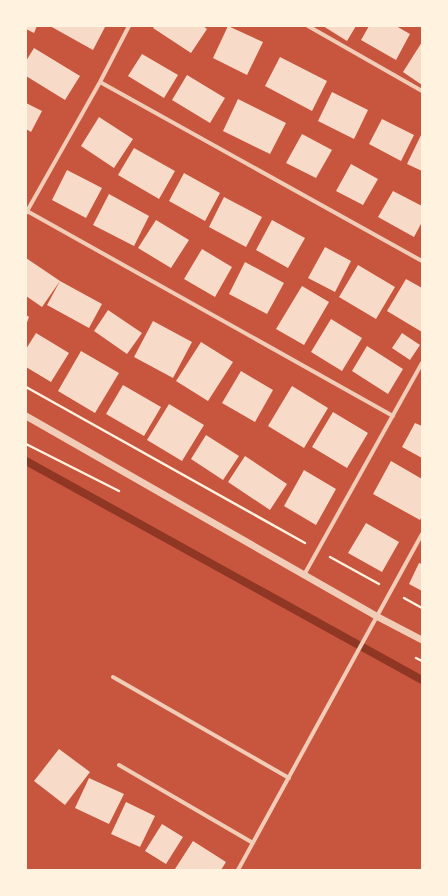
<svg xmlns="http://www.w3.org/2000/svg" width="448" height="896" viewBox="0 0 448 896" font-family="Poppins,sans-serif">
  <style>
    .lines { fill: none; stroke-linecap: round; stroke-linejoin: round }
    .stream { stroke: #8f3625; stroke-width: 8 }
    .building { fill: #f7dbc8 }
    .path { stroke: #fff3e0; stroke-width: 2.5 }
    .minor { stroke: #f1ccb7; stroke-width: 4 }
    .tertiary { stroke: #f1ccb7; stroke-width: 7 }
  </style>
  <rect width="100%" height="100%" fill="#c8553d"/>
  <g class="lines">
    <path class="stream" d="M 26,461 L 422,680"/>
  </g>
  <path class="building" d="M 26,26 L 37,26 L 34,33 L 26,29 Z
    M 50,26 L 103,26 L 105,27 L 93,50 Z
    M 155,26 L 203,26 L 207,29 L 191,53 L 153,28 Z
    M 228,26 L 263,42 L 247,75 L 213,58 Z
    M 323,26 L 356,26 L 347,41 Z
    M 369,26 L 396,26 L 410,34 L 396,60 L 361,40 Z
    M 422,42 L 422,85 L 403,72 Z
    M 34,48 L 80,76 L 65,100 L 26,76 L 26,61 Z
    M 142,54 L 178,75 L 164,98 L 128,76 Z
    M 280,57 L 327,81 L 312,111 L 265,86 Z
    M 187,75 L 225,98 L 210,123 L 172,100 Z
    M 332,92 L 368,110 L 354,139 L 318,121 Z
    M 238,99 L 286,123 L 270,154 L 223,131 Z
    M 26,103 L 42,111 L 31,132 L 26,129 Z
    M 99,117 L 133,139 L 114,168 L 81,146 Z
    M 382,119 L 414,135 L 401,161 L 369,144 Z
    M 422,133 L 422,171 L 407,164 Z
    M 302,134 L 332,150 L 316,178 L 286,163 Z
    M 134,148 L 175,171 L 159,199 L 118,175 Z
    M 351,164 L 378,179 L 363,205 L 336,191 Z
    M 67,170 L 102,188 L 86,218 L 52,200 Z
    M 184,173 L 220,193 L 205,221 L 169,201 Z
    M 393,191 L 422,206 L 422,222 L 414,237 L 378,217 Z
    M 109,194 L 149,216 L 134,246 L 93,225 Z
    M 224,197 L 262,217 L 246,247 L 209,227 Z
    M 156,220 L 189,240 L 171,268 L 138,248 Z
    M 272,220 L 305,238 L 288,268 L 256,250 Z
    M 325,247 L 351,261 L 335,292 L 308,278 Z
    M 202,249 L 232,267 L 215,297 L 184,279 Z
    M 26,258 L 60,281 L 102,304 L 89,328 L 47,305 L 60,281 L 42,307 L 26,296 Z
    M 245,262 L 284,283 L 267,314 L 229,294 Z
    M 358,265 L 395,287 L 376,319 L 339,297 Z
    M 406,279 L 422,288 L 422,332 L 387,311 Z
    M 302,286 L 329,302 L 304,345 L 276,329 Z
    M 108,310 L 142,333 L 127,354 L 94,331 Z
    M 26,315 L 29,317 L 26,325 Z
    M 331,319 L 362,338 L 342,371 L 311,352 Z
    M 153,321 L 192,342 L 173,378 L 134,357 Z
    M 36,333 L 69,353 L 51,382 L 26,367 L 26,349 Z
    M 402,333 L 420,345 L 410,360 L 392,348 Z
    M 201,342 L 233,362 L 208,401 L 176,381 Z
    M 367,346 L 403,369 L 388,394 L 352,371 Z
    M 81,351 L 119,373 L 95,413 L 58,391 Z
    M 241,371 L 273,390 L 255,422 L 222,403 Z
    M 123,385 L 161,407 L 144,436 L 106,414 Z
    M 292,386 L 328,408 L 304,448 L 268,426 Z
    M 169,404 L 204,425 L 182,461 L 147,440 Z
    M 333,412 L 368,433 L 347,468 L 312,447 Z
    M 415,423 L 422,426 L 422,458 L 402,447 Z
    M 206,435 L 239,456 L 223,480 L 191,459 Z
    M 245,456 L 287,484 L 270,510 L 228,482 Z
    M 391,461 L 422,479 L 422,516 L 420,520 L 373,494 Z
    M 304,470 L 336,489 L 316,525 L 284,506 Z
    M 366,523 L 399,542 L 382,572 L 348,553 Z
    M 419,563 L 422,564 L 422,591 L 409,584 Z
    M 59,749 L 90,772 L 65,805 L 34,781 Z
    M 89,778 L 124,794 L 109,824 L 75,808 Z
    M 126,802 L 155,816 L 140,847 L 111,834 Z
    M 162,824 L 183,837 L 166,864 L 145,851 Z
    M 193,841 L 226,862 L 221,870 L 175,869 Z"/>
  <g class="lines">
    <path class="path" d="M 26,387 L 305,543
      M 26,444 L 119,491
      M 330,557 L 379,584
      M 404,598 L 422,608
      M 416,658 L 422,661"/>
    <path class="minor" d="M 308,26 L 422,91
      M 100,82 L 422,261
      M 27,211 L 393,416
      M 26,213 L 100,82 L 129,26
      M 304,575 L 422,363
      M 113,677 L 289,778
      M 119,765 L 253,843
      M 238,870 L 422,534"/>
    <path class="tertiary" d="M 26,416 L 378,617 L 422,640"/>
  </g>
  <rect width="448" height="896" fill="none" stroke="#fff3e0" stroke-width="54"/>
</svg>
